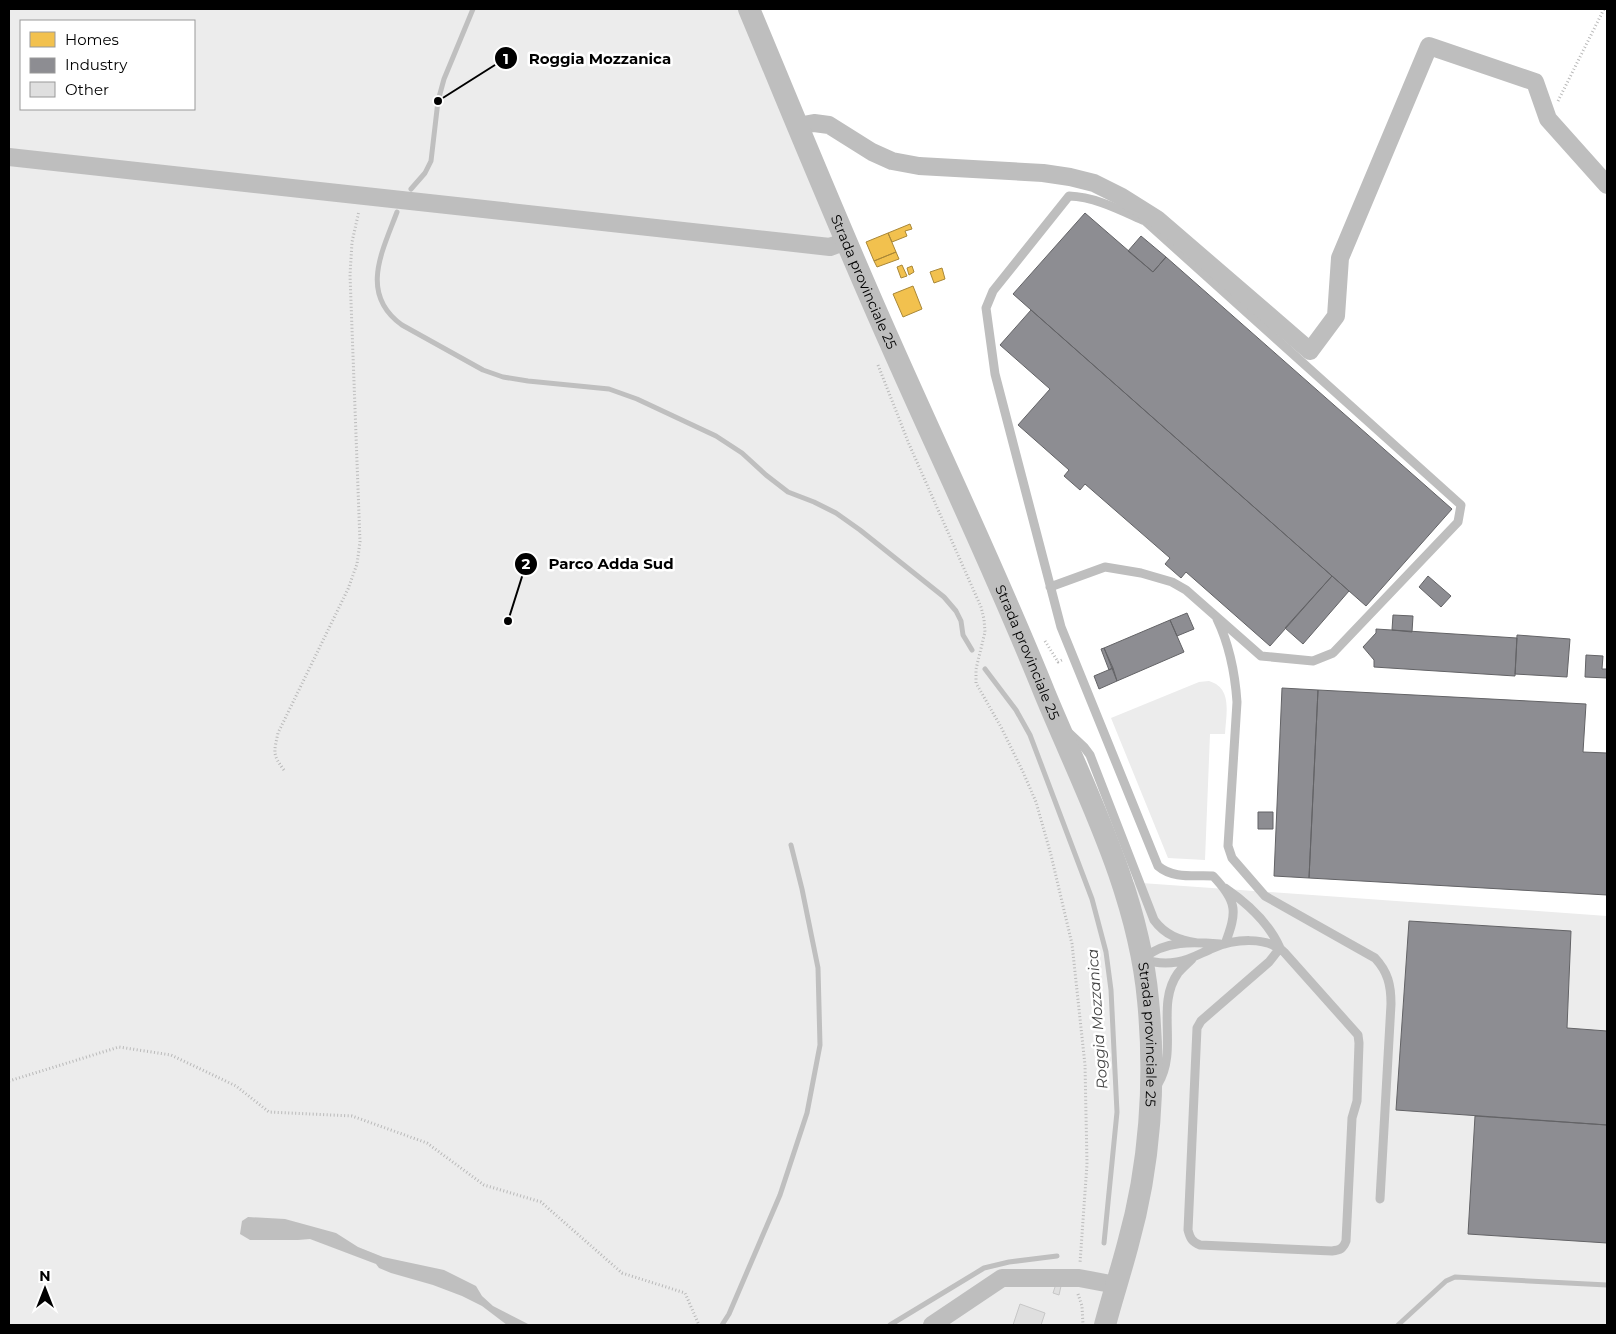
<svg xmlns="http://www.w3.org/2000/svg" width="1616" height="1334" viewBox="0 0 1616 1334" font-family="Montserrat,sans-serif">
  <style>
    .green { fill: #ececec; fill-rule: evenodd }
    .water { fill: #bfbfbf }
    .homes { fill: #f2c14e; stroke: #a98737 }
    .industry { fill: #8d8d92; stroke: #636366 }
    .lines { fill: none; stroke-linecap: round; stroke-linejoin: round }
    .stream { stroke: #bfbfbf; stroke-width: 5 }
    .building { fill: #dfdfdf; stroke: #c7c7c7 }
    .path { stroke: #b9b9b9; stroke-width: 3; stroke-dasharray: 1 2.5; stroke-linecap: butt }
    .service { stroke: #bebebe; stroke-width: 9 }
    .minor { stroke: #bebebe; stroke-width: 18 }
    .tertiary { stroke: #bebebe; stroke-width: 22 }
    .labels { text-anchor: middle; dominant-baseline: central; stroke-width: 5; stroke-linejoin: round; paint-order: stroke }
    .street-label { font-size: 14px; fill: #000; stroke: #fff }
    .water-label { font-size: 15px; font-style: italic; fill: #444; stroke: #fff }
    .leader { fill: none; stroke: #000; stroke-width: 2 }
    .callout-dot { fill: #000; stroke: #fff; stroke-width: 2 }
    .mark-label { font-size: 15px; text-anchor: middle; font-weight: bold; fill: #fff }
    .callout-label { font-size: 15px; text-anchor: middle; font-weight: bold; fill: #000; stroke: #fff; stroke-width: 5; stroke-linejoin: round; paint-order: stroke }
  </style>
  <rect width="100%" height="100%" fill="#fff"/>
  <path class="green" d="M 9,9 L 744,9 L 985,570 L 1113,881 L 1607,916 L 1607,1325 L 9,1325 ZM 21,21 L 194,21 L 194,109 L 21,109 Z
    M 1209,681 C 1233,688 1226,714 1225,734 L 1210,734 L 1205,860 L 1168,858 L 1111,718 L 1199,682 Z"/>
  <path class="water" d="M 248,1217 L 285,1219 L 336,1233 L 358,1247 L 383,1257 L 444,1270 L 476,1286 L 482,1296 L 493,1306 L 530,1325 L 507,1325 L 482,1306 L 462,1296 L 433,1285 L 391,1273 L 379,1268 L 376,1264 L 310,1239 L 298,1240 L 250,1240 L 240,1234 L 242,1221 Z"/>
  <path class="homes" d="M 910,224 L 912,229 L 905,231 L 907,236 L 892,242 L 888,233 Z
    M 888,233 L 896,252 L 874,261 L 866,242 Z
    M 896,252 L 899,259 L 877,267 L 874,261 Z
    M 902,265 L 907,276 L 901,278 L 897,267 Z
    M 912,266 L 914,272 L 909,275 L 907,268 Z
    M 942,268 L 945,279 L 934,283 L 930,272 Z
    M 913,286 L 922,309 L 903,317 L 893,294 Z"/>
  <path class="industry" d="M 1085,213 L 1153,272 L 1166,257 L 1452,509 L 1366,606 L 1013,294 Z
    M 1141,236 L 1166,257 L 1153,272 L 1128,251 Z
    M 1031,310 L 1332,576 L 1270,646 L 1186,572 L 1181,578 L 1165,564 L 1170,558 L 1085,484 L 1080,490 L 1064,476 L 1069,470 L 1018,425 L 1050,389 L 1000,345 Z
    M 1332,576 L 1349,591 L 1303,644 L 1285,628 Z
    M 1428,576 L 1451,596 L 1441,607 L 1419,587 Z
    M 1187,613 L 1194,629 L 1177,636 L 1170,620 Z
    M 1393,615 L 1413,616 L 1412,632 L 1392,630 Z
    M 1170,620 L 1184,652 L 1117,681 L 1104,648 Z
    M 1376,629 L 1517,638 L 1515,676 L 1374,667 L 1374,660 L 1363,647 L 1376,633 Z
    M 1517,635 L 1570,639 L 1567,677 L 1515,674 Z
    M 1104,648 L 1113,668 L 1109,670 L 1101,649 Z
    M 1586,655 L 1603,656 L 1602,669 L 1607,669 L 1607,678 L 1585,677 Z
    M 1113,668 L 1117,681 L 1099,689 L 1094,676 Z
    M 1282,688 L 1318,690 L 1309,878 L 1274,876 Z
    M 1318,690 L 1586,704 L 1583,752 L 1607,753 L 1607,895 L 1309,878 Z
    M 1258,812 L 1273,812 L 1273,829 L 1258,829 Z
    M 1409,921 L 1571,931 L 1567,1028 L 1607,1031 L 1607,1125 L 1396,1110 Z
    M 1475,1116 L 1607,1125 L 1607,1243 L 1468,1234 Z"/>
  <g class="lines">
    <path class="stream" d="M 411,189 L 425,173 L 431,161 L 438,101 L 444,79 L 473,9
      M 397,212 C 382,252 359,294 402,325 L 483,370 L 503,377 L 528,381 L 609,389 L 637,399 L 716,436 L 742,453 L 766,475 L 788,492 L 814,502 L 836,513 L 860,530 L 944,597 L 956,611 L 961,621 L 963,635 L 972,650
      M 985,669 L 1016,710 L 1030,735 L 1092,899 L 1106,952 L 1111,990 L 1117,1112 L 1104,1243
      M 722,1325 L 729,1314 L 780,1195 L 807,1113 L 820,1045 L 818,968 L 802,889 L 791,845
      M 890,1325 L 984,1268 L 1009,1262 L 1057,1256
      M 1398,1325 L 1446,1281 L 1455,1277 L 1607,1285"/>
  </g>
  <path class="building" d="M 1056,1284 L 1061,1286 L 1059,1295 L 1053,1293 Z
    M 1020,1304 L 1045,1313 L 1041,1325 L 1013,1325 Z"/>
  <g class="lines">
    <path class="path" d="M 1558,101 L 1604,9
      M 878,365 L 909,444 L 981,607 L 984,619 L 985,632 L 976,669 L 976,683 L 1001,727 L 1023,772 L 1036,802 L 1051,855 L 1072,944 L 1085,1065 L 1087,1164 L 1080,1263
      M 1045,641 L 1058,662 L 1062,660
      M 284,770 C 272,754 274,752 278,733 L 348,589 L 357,564 L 360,542 L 350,275 L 352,242 L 359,211
      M 9,1081 L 119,1047 L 171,1055 L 236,1086 L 269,1112 L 352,1116 L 427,1143 L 484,1185 L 541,1202 L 622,1273 L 685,1293 L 699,1325
      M 1078,1294 L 1082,1306 L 1083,1325"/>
    <path class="service" d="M 1050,587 L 1105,567 L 1141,573 L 1172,582 L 1186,590 L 1261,656 L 1313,661 L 1333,653 L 1458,522 L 1461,505 L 1145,221 C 1120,210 1096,197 1069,196 L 993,291 L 986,308 L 995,374 L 1061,627 L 1158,866 C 1173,879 1194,875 1213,876 C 1238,902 1237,912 1225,944
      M 1217,619 C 1230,646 1235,673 1237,702 L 1228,846 L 1232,858 L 1265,896 L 1375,958 C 1388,972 1391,985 1391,1004 L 1380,1199
      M 1068,732 L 1084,747 L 1090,755 L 1154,920 C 1165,935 1179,940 1197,943
      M 1144,958 C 1165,940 1194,942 1220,944
      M 1143,959 C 1154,963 1166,964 1177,962 C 1190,960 1201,953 1213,948 C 1234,939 1266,936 1284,952 L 1358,1035 L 1359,1043 L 1357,1101 L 1352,1118 L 1346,1241 C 1343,1249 1340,1250 1332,1251 L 1200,1245 C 1192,1242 1190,1238 1188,1230 L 1197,1028 L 1201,1021 L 1269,962 L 1280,948 C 1269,923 1247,903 1225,888
      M 1158,1084 C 1179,1049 1155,1005 1178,973 C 1182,968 1187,964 1192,959"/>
    <path class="minor" d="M 798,126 L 814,123 L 829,125 L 872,152 L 892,161 L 919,166 L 1043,173 L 1070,177 L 1094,183 L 1122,197 L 1157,219 L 1310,351 L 1336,316 L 1340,258 L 1429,46 L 1535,82 L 1548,119 L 1607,185
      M 9,157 L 830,247 L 846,241
      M 932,1325 L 1002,1278 L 1079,1278 L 1116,1285"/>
    <path class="tertiary" id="s1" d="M 749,9 C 795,119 840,230 889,340 C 941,458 997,574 1045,694 C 1086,793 1138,891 1148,1000 C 1156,1080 1150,1166 1128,1244 C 1121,1271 1112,1298 1105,1325"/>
  </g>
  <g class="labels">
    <g class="street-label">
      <text stroke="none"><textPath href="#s1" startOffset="296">Strada provinciale 25</textPath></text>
      <text stroke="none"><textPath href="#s1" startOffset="701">Strada provinciale 25</textPath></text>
      <text stroke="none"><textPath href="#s1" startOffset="1105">Strada provinciale 25</textPath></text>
    </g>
    <g class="water-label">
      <text transform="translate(1097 1019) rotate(-94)">Roggia Mozzanica</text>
    </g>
  </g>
  <path class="leader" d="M438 101L506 58M508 621L526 564"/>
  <g class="callout-dot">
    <circle cx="438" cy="101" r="5"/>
    <circle cx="508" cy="621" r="5"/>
    <circle cx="506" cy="58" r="12"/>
    <circle cx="526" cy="564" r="12"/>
  </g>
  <g class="mark-label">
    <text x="506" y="64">1</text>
    <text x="526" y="569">2</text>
  </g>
  <g class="callout-label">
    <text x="600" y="64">Roggia Mozzanica</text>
    <text x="611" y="569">Parco Adda Sud</text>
  </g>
  <rect width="1616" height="1334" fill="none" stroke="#000000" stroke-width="20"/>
  <rect x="20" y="20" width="175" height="90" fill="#ffffff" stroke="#999999"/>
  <rect x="30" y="32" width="25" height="15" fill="#f2c14e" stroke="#999999"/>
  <text x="65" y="45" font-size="15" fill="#000000">Homes</text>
  <rect x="30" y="58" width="25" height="15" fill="#8d8d92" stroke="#999999"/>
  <text x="65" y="70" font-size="15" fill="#000000">Industry</text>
  <rect x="30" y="82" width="25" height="15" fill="#dfdfdf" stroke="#999999"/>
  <text x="65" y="95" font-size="15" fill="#000000">Other</text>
  <g transform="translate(45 1289)" stroke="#ffffff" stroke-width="4" paint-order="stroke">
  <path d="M0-4L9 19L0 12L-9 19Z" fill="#000000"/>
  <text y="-8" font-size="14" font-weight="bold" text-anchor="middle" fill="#000000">N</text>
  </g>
</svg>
